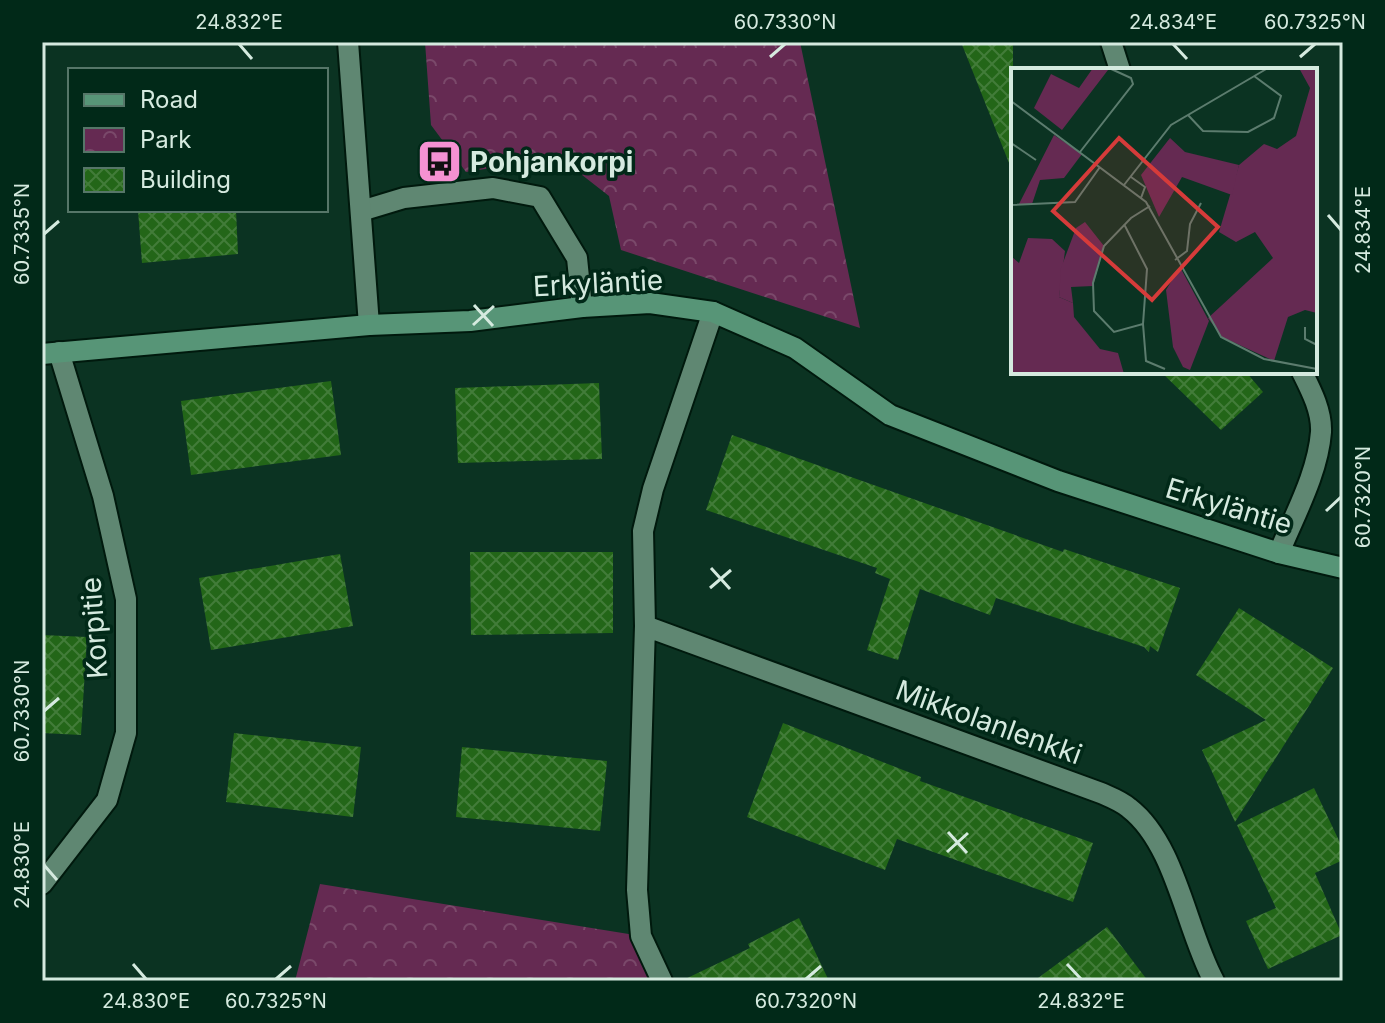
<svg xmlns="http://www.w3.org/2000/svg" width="1385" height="1023" viewBox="0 0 1385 1023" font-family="Inter,sans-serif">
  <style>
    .park { fill: url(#park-crowns) }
    .building { fill: url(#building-cross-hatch) }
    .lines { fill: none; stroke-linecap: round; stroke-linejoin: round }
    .lane-casing { stroke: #00190d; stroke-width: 24 }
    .street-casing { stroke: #00190d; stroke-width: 24 }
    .secondary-casing { stroke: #00190d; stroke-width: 24 }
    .lane { stroke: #5f8772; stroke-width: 20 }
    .street { stroke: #5f8772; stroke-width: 20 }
    .secondary { stroke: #579577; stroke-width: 20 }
    .ticks { fill: none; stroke: #d5eadf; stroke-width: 3 }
    .labels { text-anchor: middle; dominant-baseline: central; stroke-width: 7; stroke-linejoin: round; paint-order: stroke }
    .poi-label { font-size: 28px; font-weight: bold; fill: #d5eadf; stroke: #012918; text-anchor: start }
    .street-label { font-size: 28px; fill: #d5eadf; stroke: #012918 }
    .inset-road { fill: none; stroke: #5c7c6e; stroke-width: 2 }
    .view { fill: #d63b3a; fill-opacity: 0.15; stroke: #d63b3a; stroke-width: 4 }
    .inset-edge { fill: none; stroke: #d5eadf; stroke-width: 4 }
    .neatline { fill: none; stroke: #d5eadf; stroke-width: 3 }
    .ticks-label { font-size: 20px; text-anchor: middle; fill: #d5eadf }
  </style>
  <defs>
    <pattern id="park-crowns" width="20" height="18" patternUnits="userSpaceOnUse" patternTransform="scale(2)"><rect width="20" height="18" fill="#652a52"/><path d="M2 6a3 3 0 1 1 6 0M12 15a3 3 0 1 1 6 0" fill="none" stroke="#7a496a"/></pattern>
    <pattern id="building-cross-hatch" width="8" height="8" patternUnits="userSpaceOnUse" patternTransform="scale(2)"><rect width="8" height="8" fill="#236618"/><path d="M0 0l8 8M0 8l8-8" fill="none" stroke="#427c39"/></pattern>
  </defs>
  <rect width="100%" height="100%" fill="#0b3322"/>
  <path class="park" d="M 425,42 L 800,42 L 860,328 L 621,250 L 609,196 L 559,157 L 466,172 L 431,125 Z
    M 320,884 L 641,936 L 662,981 L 295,981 Z"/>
  <path class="building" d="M 961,42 L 1013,42 L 1013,168 L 1011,168 Z
    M 138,210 L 236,210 L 238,254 L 142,263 Z
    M 1161,372 L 1246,372 L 1263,392 L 1221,430 Z
    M 331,381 L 341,455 L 191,475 L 181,401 Z
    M 599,383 L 602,459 L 458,463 L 455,388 Z
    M 732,435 L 1063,552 L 1064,549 L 1180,588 L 1158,652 L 1150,646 L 1149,652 L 1144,647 L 996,598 L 990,615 L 920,589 L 898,660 L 867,650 L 890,579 L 875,573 L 877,568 L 706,510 Z
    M 470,552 L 613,552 L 613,633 L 471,635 Z
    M 340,554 L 353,626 L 211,650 L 199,578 Z
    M 1239,608 L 1333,668 L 1235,822 L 1202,750 L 1266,720 L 1196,675 Z
    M 42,635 L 87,637 L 81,735 L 42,733 Z
    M 783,723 L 921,777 L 920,781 L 1093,843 L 1073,902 L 897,839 L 885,870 L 747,817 Z
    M 234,733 L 361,747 L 353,817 L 226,802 Z
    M 462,747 L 607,761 L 600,831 L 456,817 Z
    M 1314,788 L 1343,849 L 1343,860 L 1315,873 L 1342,935 L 1268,969 L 1246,921 L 1276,908 L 1237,825 Z
    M 799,918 L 829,981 L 681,981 L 750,948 L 748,944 Z
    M 1107,927 L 1148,981 L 1034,981 Z"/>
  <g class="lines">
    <defs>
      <path id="lane" d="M 361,211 L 404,198 L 493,188 L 540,197 L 577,258 L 582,307"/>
      <path id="street" d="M 348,42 L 369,325
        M 1111,42 L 1120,70
        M 1279,553 C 1294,516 1318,473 1321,432 C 1322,411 1311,390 1302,372
        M 645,626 L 1101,793 C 1110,797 1121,801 1129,808 C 1176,844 1186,930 1214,981
        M 42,884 L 107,800 L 126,733 L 126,599 L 103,496 L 59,352
        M 662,981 L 641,936 L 637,890 L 645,626 L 643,531 L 653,489 L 713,312"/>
      <path id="secondary" d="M 42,354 L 369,325 L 470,321 L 582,307 L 650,303 L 713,312 L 795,348 L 890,415 L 1058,481 L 1279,553 L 1343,568"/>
    </defs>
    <use href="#lane" class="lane-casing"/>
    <use href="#street" class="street-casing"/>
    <use href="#secondary" class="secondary-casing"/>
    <use href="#lane" class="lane"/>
    <use href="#street" class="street"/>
    <use href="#secondary" class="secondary"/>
  </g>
  <path class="ticks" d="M 239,44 L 252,59M 1173,44 L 1187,59M 770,57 L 785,44M 1300,57 L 1315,44M 1328,215 L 1341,230M 44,234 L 59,221M 474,305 L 493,326M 473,325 L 494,306M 1326,511 L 1341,497M 711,568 L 730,589M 710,588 L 731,570M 44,711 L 59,698M 948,832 L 967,853M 947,852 L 968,833M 44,865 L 57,880M 133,964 L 146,979M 1067,964 L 1081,979M 276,979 L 291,966M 806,979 L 821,966"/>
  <defs>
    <symbol id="bus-square" viewBox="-11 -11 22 22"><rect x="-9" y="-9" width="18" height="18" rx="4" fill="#f591d2" stroke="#012918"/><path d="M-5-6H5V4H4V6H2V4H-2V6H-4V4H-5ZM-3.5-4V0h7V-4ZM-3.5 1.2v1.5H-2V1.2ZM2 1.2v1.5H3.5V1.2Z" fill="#111"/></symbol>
  </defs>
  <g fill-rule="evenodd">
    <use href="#bus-square" x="414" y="136" width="51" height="51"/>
  </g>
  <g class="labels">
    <g class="poi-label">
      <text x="470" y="162">Pohjankorpi</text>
    </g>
    <g class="street-label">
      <text transform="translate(598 283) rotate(-3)">Erkyläntie</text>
      <text transform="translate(1229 506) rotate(17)">Erkyläntie</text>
      <text transform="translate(94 628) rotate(-94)">Korpitie</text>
      <text transform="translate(989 722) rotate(20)">Mikkolanlenkki</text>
    </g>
  </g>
  <g transform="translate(1011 68)">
    <rect width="306" height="306" fill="#0b3322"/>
    <path d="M 288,0 L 306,0 L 306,245 L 294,242 L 277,249 L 263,293 L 211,269 L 197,250 L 262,190 L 244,164 L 225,174 L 208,164 L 228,97 L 253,76 L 266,81 L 285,68 L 299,20 ZM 17,170 L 41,171 L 54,183 L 48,229 L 62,235 L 63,249 L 89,281 L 107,285 L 113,306 L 0,306 L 0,188 L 8,195 Z" fill="#652a52"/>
    <path d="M 82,0 L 97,2 L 51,62 L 23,40 L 40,6 L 68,20 ZM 43,67 L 71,86 L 53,110 L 29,112 L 21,136 L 8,136 ZM 159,70 L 174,84 L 228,97 L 221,127 L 171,109 L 148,149 L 130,107 ZM 74,154 L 93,178 L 82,218 L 60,219 L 62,235 L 48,229 L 50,200 L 65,160 ZM 169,199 L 198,253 L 179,302 L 172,299 L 162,279 L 155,222 Z" fill="#652a52"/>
    <path class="inset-road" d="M 0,33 L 135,134 L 210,269 L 253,291 L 306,301M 177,47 L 192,63 L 237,64 L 263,50 L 270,28 L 243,8M 0,75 L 25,92M 69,84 L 122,16 L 120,10 L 98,0M 120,109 L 134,119 L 130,130M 113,117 L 160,57 L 257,0M 0,137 L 64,134 L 89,99M 113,156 L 136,201 L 132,256 L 103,264 L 83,243 L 82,215 L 93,178 L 120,150 L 139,138M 164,192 L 176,183 L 179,156 L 190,135M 132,256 L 135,293 L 154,301M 294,259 L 294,271 L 306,277"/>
    <path class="view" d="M 108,70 L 207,159 L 141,232 L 42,143 Z"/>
    <rect width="306" height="306" class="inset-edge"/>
  </g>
  <rect width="1385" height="1023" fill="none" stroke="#012918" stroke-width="88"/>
  <rect x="68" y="68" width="260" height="144" fill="#012918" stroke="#567668" stroke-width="2"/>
  <rect x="84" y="94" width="40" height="12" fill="#579577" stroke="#567668" stroke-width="2"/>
  <text x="140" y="108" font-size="24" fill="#d5eadf">Road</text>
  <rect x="84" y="128" width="40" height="24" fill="url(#park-crowns)" stroke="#567668" stroke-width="2"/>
  <text x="140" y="148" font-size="24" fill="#d5eadf">Park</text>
  <rect x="84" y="168" width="40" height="24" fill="url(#building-cross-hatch)" stroke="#567668" stroke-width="2"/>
  <text x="140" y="188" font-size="24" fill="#d5eadf">Building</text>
  <rect x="44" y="44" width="1297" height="935" class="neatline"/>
  <g class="ticks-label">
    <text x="239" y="29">24.832°E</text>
    <text x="785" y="29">60.7330°N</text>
    <text x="1173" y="29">24.834°E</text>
    <text x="1315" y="29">60.7325°N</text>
    <text transform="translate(1363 230) rotate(-90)" y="7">24.834°E</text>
    <text transform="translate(22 234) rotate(-90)" y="7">60.7335°N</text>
    <text transform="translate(1363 497) rotate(-90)" y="7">60.7320°N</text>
    <text transform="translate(22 711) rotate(-90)" y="7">60.7330°N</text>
    <text transform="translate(22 865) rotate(-90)" y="7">24.830°E</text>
    <text x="146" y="1008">24.830°E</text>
    <text x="276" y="1008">60.7325°N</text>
    <text x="806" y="1008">60.7320°N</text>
    <text x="1081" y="1008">24.832°E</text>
  </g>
</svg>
